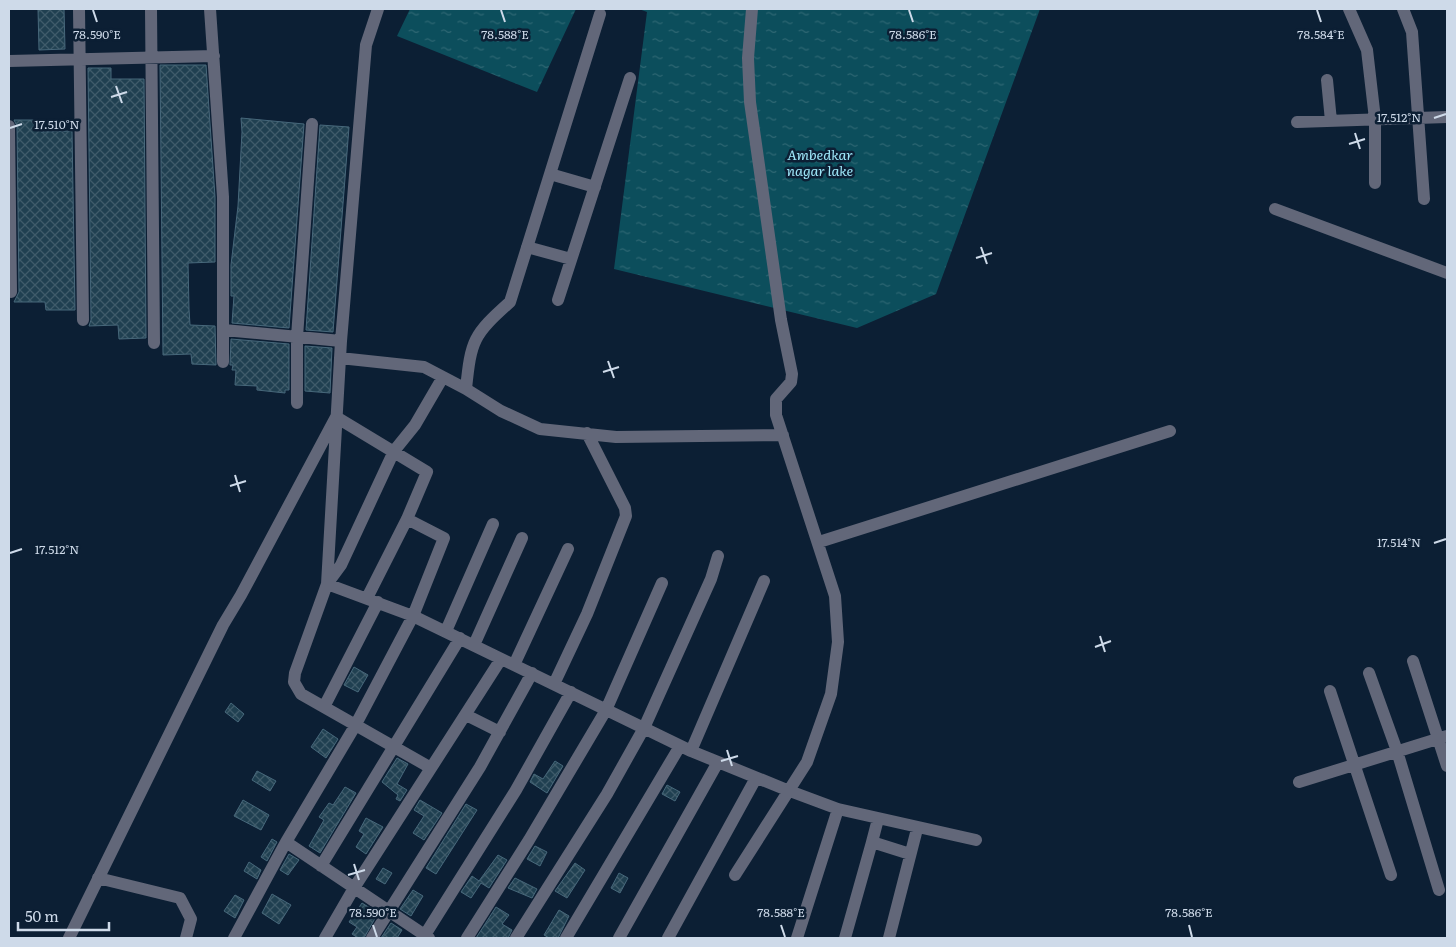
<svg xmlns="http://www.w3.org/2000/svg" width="1456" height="947" viewBox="0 0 1456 947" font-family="Literata,serif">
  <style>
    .water { fill: url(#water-ripples) }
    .building { fill: url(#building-cross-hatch); stroke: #47687b }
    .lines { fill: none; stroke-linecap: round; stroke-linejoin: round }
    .minor { stroke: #626779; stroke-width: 12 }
    .ticks { fill: none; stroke: #cedae9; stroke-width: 2 }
    .labels { text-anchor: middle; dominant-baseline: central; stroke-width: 5; stroke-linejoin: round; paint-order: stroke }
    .water-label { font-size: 14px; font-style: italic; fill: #9de6f8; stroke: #0c1f34 }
    .ticks-label { font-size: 12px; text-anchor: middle; fill: #cedae9; stroke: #0c1f34; stroke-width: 5; stroke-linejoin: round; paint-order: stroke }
  </style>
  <defs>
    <pattern id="water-ripples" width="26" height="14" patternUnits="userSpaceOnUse" patternTransform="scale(1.25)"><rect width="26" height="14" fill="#0c4e5c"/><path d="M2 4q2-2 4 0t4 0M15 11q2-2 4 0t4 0" fill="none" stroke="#2e6773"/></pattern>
    <pattern id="building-cross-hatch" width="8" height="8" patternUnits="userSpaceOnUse" patternTransform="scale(1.25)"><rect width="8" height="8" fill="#204051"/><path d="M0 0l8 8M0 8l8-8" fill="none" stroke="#3f5b6a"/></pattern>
  </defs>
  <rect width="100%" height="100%" fill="#0c1f34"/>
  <path class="water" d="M 410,9 L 576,9 L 537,92 L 397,36 Z
    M 639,9 L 1040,9 L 936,294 L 857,328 L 614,269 L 647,12 Z"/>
  <path class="building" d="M 38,9 L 64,9 L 65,49 L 39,50 Z
    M 160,65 L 206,65 L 215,197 L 215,262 L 188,263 L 189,309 L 190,325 L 215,326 L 216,365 L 192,364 L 191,354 L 163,355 Z
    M 88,68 L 111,68 L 111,79 L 144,79 L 146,338 L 119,339 L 118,325 L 89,326 L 91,320 Z
    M 241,118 L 304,124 L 289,328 L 232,323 L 234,296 L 231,296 L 231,265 L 238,206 L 242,132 Z
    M 14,120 L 41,120 L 41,132 L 72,131 L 75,310 L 46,310 L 45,302 L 14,302 L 19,292 L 17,126 Z
    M 320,125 L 349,127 L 333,332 L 306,330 Z
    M 231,339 L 289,344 L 289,390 L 285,390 L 285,393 L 257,390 L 257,386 L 235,385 L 236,370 L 232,370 L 233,365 L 230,365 Z
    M 305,346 L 332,348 L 330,393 L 305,391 Z
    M 354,667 L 368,675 L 358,692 L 344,685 Z
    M 231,703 L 244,714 L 238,722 L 225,712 Z
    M 323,729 L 338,739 L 326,758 L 311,747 Z
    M 397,758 L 408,764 L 397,784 L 407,790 L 400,801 L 396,799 L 398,795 L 382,782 Z
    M 555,761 L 563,766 L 547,793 L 530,782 L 534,774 L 543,779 Z
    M 257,771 L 276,781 L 270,791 L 252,780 Z
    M 667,785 L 680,792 L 675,801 L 662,794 Z
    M 345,787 L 356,793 L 320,853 L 309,846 L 324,820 L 319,817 L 329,803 L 333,805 Z
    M 243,800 L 269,815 L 261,830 L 234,816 Z
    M 420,800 L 442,813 L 424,840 L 413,833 L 424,816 L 414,810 Z
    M 466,804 L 477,810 L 436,874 L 426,868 Z
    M 366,818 L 383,827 L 366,854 L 356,847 L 364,834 L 359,831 Z
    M 272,839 L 277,842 L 267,861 L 261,857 Z
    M 535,846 L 547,852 L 540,866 L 527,859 Z
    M 289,854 L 299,860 L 288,875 L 280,870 Z
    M 498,855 L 507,860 L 489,888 L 481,883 L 471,898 L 461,892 L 472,876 L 479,881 Z
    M 249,862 L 261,870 L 257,879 L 244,871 Z
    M 575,863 L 585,870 L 567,898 L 555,891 Z
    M 383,868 L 392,873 L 385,884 L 376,879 Z
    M 619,873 L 628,878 L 620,893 L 611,888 Z
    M 515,878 L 537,889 L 532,898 L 508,888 Z
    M 413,890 L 423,896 L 411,916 L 400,909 Z
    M 272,894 L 291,905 L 279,924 L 262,913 Z
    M 235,895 L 244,900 L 235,918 L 224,911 Z
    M 362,903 L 378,913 L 364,938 L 358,938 L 352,934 L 357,927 L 349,922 Z
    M 496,907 L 509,915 L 502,924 L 512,930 L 508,938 L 476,938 Z
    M 559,910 L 569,916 L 558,938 L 549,938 L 544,935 Z
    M 391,923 L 402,930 L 397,938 L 381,938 Z"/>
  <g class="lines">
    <path class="minor" d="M 79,9 L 83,320
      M 151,9 L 154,343
      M 210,9 L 223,197 L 223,362
      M 378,9 L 366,45 L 341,341 L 327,584 L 295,673 L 294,682 L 301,694 L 431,768
      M 1349,9 L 1367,50 L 1375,119 L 1375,183
      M 1403,9 L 1412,32 L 1424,199
      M 9,61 L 214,56
      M 1327,80 L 1331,121
      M 1297,122 L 1447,117
      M 9,126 L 11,292
      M 550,174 L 595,187
      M 1275,209 L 1447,273
      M 527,247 L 571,259
      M 558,300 L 630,78
      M 224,330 L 341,341
      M 340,358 L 424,367 L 466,389 C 471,340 473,335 510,302 L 600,14
      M 443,377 L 415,425 L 394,451 L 341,565 L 327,584 L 413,616 L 691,751 L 787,790 L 838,809 L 976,840
      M 466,389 L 501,411 L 540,429 L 616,437 L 783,435
      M 297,403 L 297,337 L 312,124
      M 819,542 L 1170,431
      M 446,631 L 493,524
      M 474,645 L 522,538
      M 1413,661 L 1447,766
      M 514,665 L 568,549
      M 1369,673 L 1397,751 L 1439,890
      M 554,684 L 587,614 L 626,516 L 625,508 L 587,433
      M 1330,691 L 1391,875
      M 324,707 L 378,602
      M 466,715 L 500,732
      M 691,751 L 764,581
      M 1299,782 L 1447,736
      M 878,819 L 872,842 L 910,854
      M 286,842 L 429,938
      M 321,866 L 460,638
      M 735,875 L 807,762 L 831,694 L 838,642 L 835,596 L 776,415 L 776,399 L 791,382 L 792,374 L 781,320 L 750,102 L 748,58 L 752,9
      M 98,878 L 180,898 L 191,919 L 186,938
      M 69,938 L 223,625 L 241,595 L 336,417 L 427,472 L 407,519 L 367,598
      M 234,938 L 286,842 L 355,726 L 413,616 L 444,538 L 407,519
      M 325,938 L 354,888 L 501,659
      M 372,938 L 480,767 L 532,673
      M 423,938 L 516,790 L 571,692
      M 467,938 L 529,840 L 606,710 L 662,583
      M 516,938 L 607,794 L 644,728 L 711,579 L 718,556
      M 566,938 L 680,746
      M 619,938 L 718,762
      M 668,938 L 756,778
      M 797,938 L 838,809
      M 845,938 L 872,842
      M 889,938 L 917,829"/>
  </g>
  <path class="ticks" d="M 93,10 L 97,22M 501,10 L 505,22M 909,10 L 913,22M 1317,10 L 1321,22M 116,86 L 122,103M 111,97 L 127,92M 1434,118 L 1446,114M 10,128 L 22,124M 1355,133 L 1360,149M 1349,144 L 1365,139M 981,247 L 987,264M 976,258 L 992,253M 608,361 L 614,378M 603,372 L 619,367M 235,475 L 240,492M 230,486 L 246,481M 1434,543 L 1446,539M 10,553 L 22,549M 1100,636 L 1105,652M 1095,647 L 1111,641M 727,750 L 732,766M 721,761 L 738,756M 354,864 L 359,880M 348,875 L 365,870M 373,925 L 377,937M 781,925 L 785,937M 1189,925 L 1192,937"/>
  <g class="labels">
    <g class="water-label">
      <text x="820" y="154">Ambedkar<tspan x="820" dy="16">nagar lake</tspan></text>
    </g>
  </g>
  <g class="ticks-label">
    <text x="97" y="39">78.590°E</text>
    <text x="505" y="39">78.588°E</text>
    <text x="913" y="39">78.586°E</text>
    <text x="1321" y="39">78.584°E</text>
    <text x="1399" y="122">17.512°N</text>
    <text x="57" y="129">17.510°N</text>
    <text x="1399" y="547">17.514°N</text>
    <text x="57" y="554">17.512°N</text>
    <text x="373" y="917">78.590°E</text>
    <text x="781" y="917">78.588°E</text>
    <text x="1189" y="917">78.586°E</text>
  </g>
  <rect width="1456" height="947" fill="none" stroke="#cedae9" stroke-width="20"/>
  <path d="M18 922v8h91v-8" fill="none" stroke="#cedae9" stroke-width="2.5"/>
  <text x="25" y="922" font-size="15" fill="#cedae9" stroke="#0c1f34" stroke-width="4" paint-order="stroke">50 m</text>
</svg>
